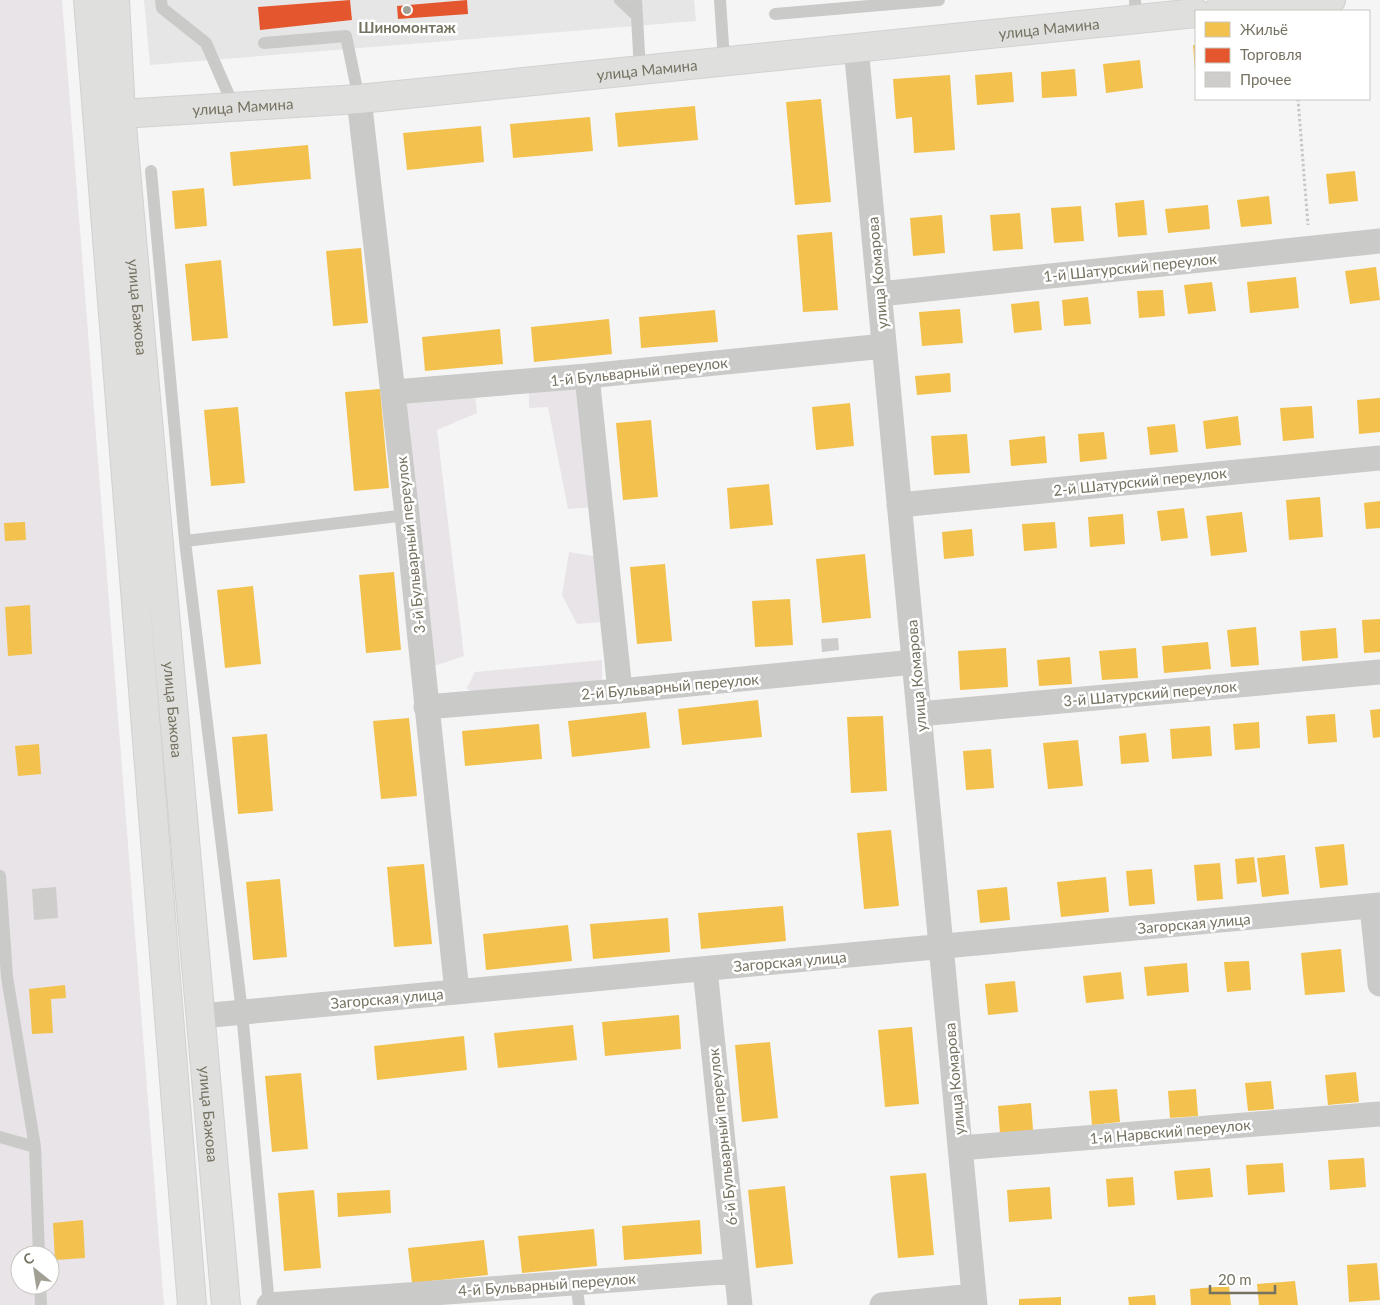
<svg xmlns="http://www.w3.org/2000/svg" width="1380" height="1305" viewBox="0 0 1380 1305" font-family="Lato,sans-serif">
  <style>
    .built { fill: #e6e6e6 }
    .green { fill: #e8e4e8; fill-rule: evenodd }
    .homes { fill: #f2c14e }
    .shops { fill: #e4572e }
    .building { fill: #cecdcc }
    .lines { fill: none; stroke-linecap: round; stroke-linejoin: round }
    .secondary-casing { stroke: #d2d2d2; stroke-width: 30 }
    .primary-casing { stroke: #d2d1d1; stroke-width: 30 }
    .path { stroke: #c7c7c6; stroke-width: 3; stroke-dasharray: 2.5 2.5; stroke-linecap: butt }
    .lane { stroke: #cacac8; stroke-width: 12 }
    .street { stroke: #cacac8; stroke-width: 25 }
    .secondary { stroke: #dfdfdd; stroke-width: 28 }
    .primary { stroke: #dfdfdd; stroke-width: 28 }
    .poi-dot { fill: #a2a095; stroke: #fff; stroke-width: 2 }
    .labels { text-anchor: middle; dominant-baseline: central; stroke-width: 5; stroke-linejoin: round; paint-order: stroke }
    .poi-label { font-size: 15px; font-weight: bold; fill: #767261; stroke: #fff }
    .street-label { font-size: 15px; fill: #767261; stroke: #fff }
  </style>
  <rect width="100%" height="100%" fill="#f5f5f6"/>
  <path class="built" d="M 144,0 L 694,0 L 696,21 L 150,65 Z"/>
  <path class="green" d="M 0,0 L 62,0 L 164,1305 L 0,1305 ZM 20,1255 L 50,1255 L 50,1285 L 20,1285 Z
    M 580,387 L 594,507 L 568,509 L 548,407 L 529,408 L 529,391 Z
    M 475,394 L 477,413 L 437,430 L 464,656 L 434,666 L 403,403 Z
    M 569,552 L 600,557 L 602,622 L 577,624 L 562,595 Z
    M 602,660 L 602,685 L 477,698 L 467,688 L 475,672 Z"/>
  <path class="homes" d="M 1193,45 L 1196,45 L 1196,71 L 1195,71 Z
    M 1140,60 L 1143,88 L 1106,93 L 1103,64 Z
    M 1075,69 L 1077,96 L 1042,98 L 1041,72 Z
    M 1012,72 L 1014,102 L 977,105 L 975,75 Z
    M 950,75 L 955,150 L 914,153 L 912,117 L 896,119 L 893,79 Z
    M 821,99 L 831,202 L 795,205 L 786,102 Z
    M 695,106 L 698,140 L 618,147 L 615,113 Z
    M 590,117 L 593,151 L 513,158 L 510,124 Z
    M 481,126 L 484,162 L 407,170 L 403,133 Z
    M 308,145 L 311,179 L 233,186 L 230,152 Z
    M 1355,171 L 1358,201 L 1329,204 L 1326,174 Z
    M 204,188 L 207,226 L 175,229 L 172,191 Z
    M 1269,196 L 1272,224 L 1241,227 L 1237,200 Z
    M 1144,200 L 1147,235 L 1118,237 L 1115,203 Z
    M 1208,205 L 1210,229 L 1168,233 L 1165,209 Z
    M 1081,206 L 1084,241 L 1054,243 L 1051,208 Z
    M 1020,213 L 1023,249 L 993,251 L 990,215 Z
    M 942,215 L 945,253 L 913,256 L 910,218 Z
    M 832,232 L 838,310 L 803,312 L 797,235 Z
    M 361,248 L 368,323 L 333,326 L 326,251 Z
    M 221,260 L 228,338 L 192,341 L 185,264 Z
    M 1376,267 L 1380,300 L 1350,304 L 1345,271 Z
    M 1296,277 L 1299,308 L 1250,313 L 1247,282 Z
    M 1212,282 L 1216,311 L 1188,314 L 1184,285 Z
    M 1163,290 L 1165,316 L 1139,318 L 1137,291 Z
    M 1088,297 L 1091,324 L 1064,326 L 1062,300 Z
    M 1039,301 L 1042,330 L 1014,333 L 1011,304 Z
    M 960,309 L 963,343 L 922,346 L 919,312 Z
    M 715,310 L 718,342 L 641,348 L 639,317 Z
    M 609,319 L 612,354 L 534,362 L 531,327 Z
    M 500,329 L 503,364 L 425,371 L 422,337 Z
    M 950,373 L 951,392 L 917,395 L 915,376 Z
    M 380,389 L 389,488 L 354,491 L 345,392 Z
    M 1380,398 L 1380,432 L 1359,434 L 1357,400 Z
    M 850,403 L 854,446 L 816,450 L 812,407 Z
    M 1312,406 L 1314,438 L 1283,441 L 1280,408 Z
    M 238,407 L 245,483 L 211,486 L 204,410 Z
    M 1238,416 L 1241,445 L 1206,449 L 1203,421 Z
    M 651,420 L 658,497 L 623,500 L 616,423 Z
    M 1175,424 L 1178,452 L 1150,455 L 1147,427 Z
    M 1104,432 L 1107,459 L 1080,462 L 1078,434 Z
    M 967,434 L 970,473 L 934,475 L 931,436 Z
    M 1045,436 L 1047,463 L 1011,466 L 1009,440 Z
    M 769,484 L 773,525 L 730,529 L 727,488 Z
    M 1320,497 L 1323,537 L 1289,540 L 1286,500 Z
    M 1380,501 L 1380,528 L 1366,529 L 1364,503 Z
    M 1184,508 L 1188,538 L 1161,541 L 1157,511 Z
    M 1242,512 L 1247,552 L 1211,556 L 1206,516 Z
    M 1123,514 L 1125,544 L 1090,547 L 1088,517 Z
    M 25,522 L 26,540 L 5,541 L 4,523 Z
    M 1055,522 L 1057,548 L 1024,551 L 1022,524 Z
    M 972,529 L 974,556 L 944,559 L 942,532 Z
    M 865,554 L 871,618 L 822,623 L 816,559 Z
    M 665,564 L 672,641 L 637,644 L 630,567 Z
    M 394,572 L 401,650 L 366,653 L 359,575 Z
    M 253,586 L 261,664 L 225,668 L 217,590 Z
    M 790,599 L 793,645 L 755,647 L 752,601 Z
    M 30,605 L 32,654 L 8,656 L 5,607 Z
    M 1380,619 L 1380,652 L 1364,653 L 1362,620 Z
    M 1256,627 L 1259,665 L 1231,667 L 1227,630 Z
    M 1336,628 L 1338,658 L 1302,661 L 1300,631 Z
    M 1208,642 L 1211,669 L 1164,673 L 1162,646 Z
    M 1006,648 L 1008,687 L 960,690 L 958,651 Z
    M 1136,648 L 1138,678 L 1102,680 L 1099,651 Z
    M 1070,657 L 1072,684 L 1039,686 L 1037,660 Z
    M 758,700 L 762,737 L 682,745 L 678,709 Z
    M 1380,709 L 1380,737 L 1373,738 L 1370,710 Z
    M 646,712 L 650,748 L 572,757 L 568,721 Z
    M 1335,714 L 1337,742 L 1308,744 L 1306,716 Z
    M 883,716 L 887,791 L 851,793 L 847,717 Z
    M 409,718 L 417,796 L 381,799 L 373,721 Z
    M 1259,722 L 1260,748 L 1235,750 L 1233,724 Z
    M 539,724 L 542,759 L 465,766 L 462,731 Z
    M 1210,726 L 1212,756 L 1172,759 L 1170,729 Z
    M 1146,733 L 1149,762 L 1121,764 L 1119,736 Z
    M 267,734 L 273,811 L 238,814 L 232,737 Z
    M 1078,740 L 1083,786 L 1048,789 L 1043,743 Z
    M 39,744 L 41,774 L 18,776 L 15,746 Z
    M 991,749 L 994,788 L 966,790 L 963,751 Z
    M 891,830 L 899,906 L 864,909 L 857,833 Z
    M 1344,844 L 1348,885 L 1320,888 L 1315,847 Z
    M 1285,855 L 1289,894 L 1262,897 L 1257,858 Z
    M 1254,857 L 1257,882 L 1237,884 L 1235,859 Z
    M 1220,863 L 1223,899 L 1197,901 L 1194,865 Z
    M 424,864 L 432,944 L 394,947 L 387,867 Z
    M 1152,869 L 1155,904 L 1129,906 L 1126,871 Z
    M 1106,877 L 1109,912 L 1061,917 L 1057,882 Z
    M 280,879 L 287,957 L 253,960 L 246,882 Z
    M 1007,887 L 1010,920 L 980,923 L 977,890 Z
    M 783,906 L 786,941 L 701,949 L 698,913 Z
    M 668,918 L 670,952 L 593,959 L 590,924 Z
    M 568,925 L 572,961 L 486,970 L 483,934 Z
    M 1341,949 L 1345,992 L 1305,995 L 1301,953 Z
    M 1249,961 L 1251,990 L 1227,992 L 1224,962 Z
    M 1187,963 L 1189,992 L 1147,996 L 1144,967 Z
    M 1121,972 L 1124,999 L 1086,1003 L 1083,976 Z
    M 1015,981 L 1018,1012 L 988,1015 L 985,984 Z
    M 65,985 L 66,998 L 51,999 L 53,1033 L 32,1034 L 29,989 Z
    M 679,1015 L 681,1049 L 605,1056 L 602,1022 Z
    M 573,1025 L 577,1060 L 498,1068 L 494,1033 Z
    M 912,1027 L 919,1104 L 885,1107 L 878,1030 Z
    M 464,1036 L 467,1070 L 377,1080 L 374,1046 Z
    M 770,1042 L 778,1118 L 742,1122 L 735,1045 Z
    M 1356,1072 L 1359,1102 L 1328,1105 L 1325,1075 Z
    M 301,1073 L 308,1149 L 272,1152 L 265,1076 Z
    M 1271,1081 L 1274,1109 L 1248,1111 L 1245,1083 Z
    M 1117,1089 L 1120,1122 L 1092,1125 L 1089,1091 Z
    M 1196,1089 L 1198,1116 L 1170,1118 L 1168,1091 Z
    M 1031,1103 L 1033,1130 L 1000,1134 L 998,1106 Z
    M 1364,1158 L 1366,1187 L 1330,1190 L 1328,1160 Z
    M 1283,1163 L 1285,1192 L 1248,1195 L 1246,1165 Z
    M 1210,1168 L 1213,1197 L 1177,1200 L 1174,1171 Z
    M 926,1173 L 934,1255 L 898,1258 L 890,1176 Z
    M 1133,1177 L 1135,1205 L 1108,1207 L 1106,1179 Z
    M 785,1186 L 793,1264 L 756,1268 L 748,1190 Z
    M 1050,1187 L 1052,1219 L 1009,1222 L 1007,1190 Z
    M 314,1190 L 321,1268 L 284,1271 L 278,1193 Z
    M 390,1190 L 391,1213 L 338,1217 L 337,1193 Z
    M 83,1220 L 85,1258 L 55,1260 L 53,1223 Z
    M 700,1220 L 702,1254 L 624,1260 L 622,1226 Z
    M 594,1229 L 597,1266 L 522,1273 L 518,1236 Z
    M 484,1240 L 488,1275 L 412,1283 L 408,1248 Z
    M 1377,1263 L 1380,1300 L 1349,1302 L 1347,1265 Z
    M 1295,1281 L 1298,1305 L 1259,1305 L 1257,1284 Z
    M 1229,1286 L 1231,1305 L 1191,1305 L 1190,1289 Z
    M 1155,1295 L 1156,1305 L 1129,1305 L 1128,1297 Z
    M 1061,1297 L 1061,1305 L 1019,1305 L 1019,1299 Z"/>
  <path class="shops" d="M 350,0 L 352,20 L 260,30 L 258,7 Z
    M 467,0 L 468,14 L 398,19 L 397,6 Z"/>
  <path class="building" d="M 838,638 L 839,650 L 822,652 L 821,639 Z
    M 56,887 L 58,918 L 34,920 L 32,889 Z"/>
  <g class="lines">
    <defs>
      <g id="secondary">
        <path d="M 1218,11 L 1331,0"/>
        <path id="s1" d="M 121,114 L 359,99 L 1196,13"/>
      </g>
      <g id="primary">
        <path d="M 88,0 L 192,1305"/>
        <path id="s2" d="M 115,0 L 121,114 L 226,1305"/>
      </g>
    </defs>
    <use href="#secondary" class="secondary-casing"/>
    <use href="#primary" class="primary-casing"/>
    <path class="path" d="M 1298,99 L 1308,225"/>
    <path class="lane" d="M 161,0 L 162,8 L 206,43 L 234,107
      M 620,0 L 637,16
      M 636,0 L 640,70
      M 720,0 L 724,60
      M 1135,0 L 1136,19
      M 775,14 L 939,0
      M 264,43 L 346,36 L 359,99
      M 151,171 L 185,541 L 242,1012 L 269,1305
      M 185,541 L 407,515
      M 0,876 L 7,977 L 35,1147 L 39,1255
      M 0,1137 L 35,1147
      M 576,1282 L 579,1305
      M 40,1285 L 41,1305"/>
    <path class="street" d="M 856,47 L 975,1305
      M 359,99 L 407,515 L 457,992
      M 880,294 L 1380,241
      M 587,376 L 620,691
      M 394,392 L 587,376 L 884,346
      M 899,505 L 1380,458
      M 426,707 L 620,691 L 914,662
      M 919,714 L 1380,672
      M 1372,906 L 1380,984
      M 705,969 L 740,1305
      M 201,1016 L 1380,905
      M 960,1148 L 1380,1114
      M 269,1305 L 736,1271
      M 882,1305 L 974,1296"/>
    <use href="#secondary" class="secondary"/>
    <use href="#primary" class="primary"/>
  </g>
  <circle class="poi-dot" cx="407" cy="10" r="5"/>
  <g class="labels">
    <g class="poi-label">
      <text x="407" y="27">Шиномонтаж</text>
    </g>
    <g class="street-label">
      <text stroke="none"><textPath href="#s1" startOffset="932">улица Мамина</textPath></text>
      <text stroke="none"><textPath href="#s1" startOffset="528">улица Мамина</textPath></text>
      <text stroke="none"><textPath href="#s1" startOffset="122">улица Мамина</textPath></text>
      <text transform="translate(1130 267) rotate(-6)">1-й Шатурский переулок</text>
      <text transform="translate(877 273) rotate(-95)">улица Комарова</text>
      <text stroke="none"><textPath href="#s2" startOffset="308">улица Бажова</textPath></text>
      <text transform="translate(639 371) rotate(-6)">1-й Бульварный переулок</text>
      <text transform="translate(1140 481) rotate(-6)">2-й Шатурский переулок</text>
      <text transform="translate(410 545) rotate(-96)">3-й Бульварный переулок</text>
      <text transform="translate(916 676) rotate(-95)">улица Комарова</text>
      <text transform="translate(670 686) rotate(-5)">2-й Бульварный переулок</text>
      <text transform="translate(1150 693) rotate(-5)">3-й Шатурский переулок</text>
      <text stroke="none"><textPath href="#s2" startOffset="712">улица Бажова</textPath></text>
      <text transform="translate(1194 923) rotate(-5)">Загорская улица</text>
      <text transform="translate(790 961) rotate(-5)">Загорская улица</text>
      <text transform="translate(387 998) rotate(-5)">Загорская улица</text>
      <text transform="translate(954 1079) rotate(-95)">улица Комарова</text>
      <text stroke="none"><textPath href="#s2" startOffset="1118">улица Бажова</textPath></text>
      <text transform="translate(1170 1131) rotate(-5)">1-й Нарвский переулок</text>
      <text transform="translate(722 1137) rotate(-96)">6-й Бульварный переулок</text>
      <text transform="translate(547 1284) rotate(-4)">4-й Бульварный переулок</text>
    </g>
  </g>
  <rect x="1195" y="10" width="175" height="90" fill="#ffffff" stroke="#c8c7c0"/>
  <rect x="1205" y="22" width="25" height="15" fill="#f2c14e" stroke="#c8c7c0"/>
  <text x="1240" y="35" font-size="15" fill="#767261">Жильё</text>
  <rect x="1205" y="48" width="25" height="15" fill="#e4572e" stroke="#c8c7c0"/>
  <text x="1240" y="60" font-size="15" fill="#767261">Торговля</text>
  <rect x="1205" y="72" width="25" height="15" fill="#cecdcc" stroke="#c8c7c0"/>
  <text x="1240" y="85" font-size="15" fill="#767261">Прочее</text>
  <g transform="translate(35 1270) rotate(330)"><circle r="24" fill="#ffffff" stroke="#c8c7c0"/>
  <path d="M0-4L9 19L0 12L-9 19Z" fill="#a2a095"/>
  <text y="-8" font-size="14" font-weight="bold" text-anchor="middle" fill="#767261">С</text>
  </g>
  <path d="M1210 1285v8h65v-8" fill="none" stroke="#767261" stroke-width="2.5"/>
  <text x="1218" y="1285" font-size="15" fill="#767261" stroke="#ffffff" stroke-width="4" paint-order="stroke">20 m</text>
</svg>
